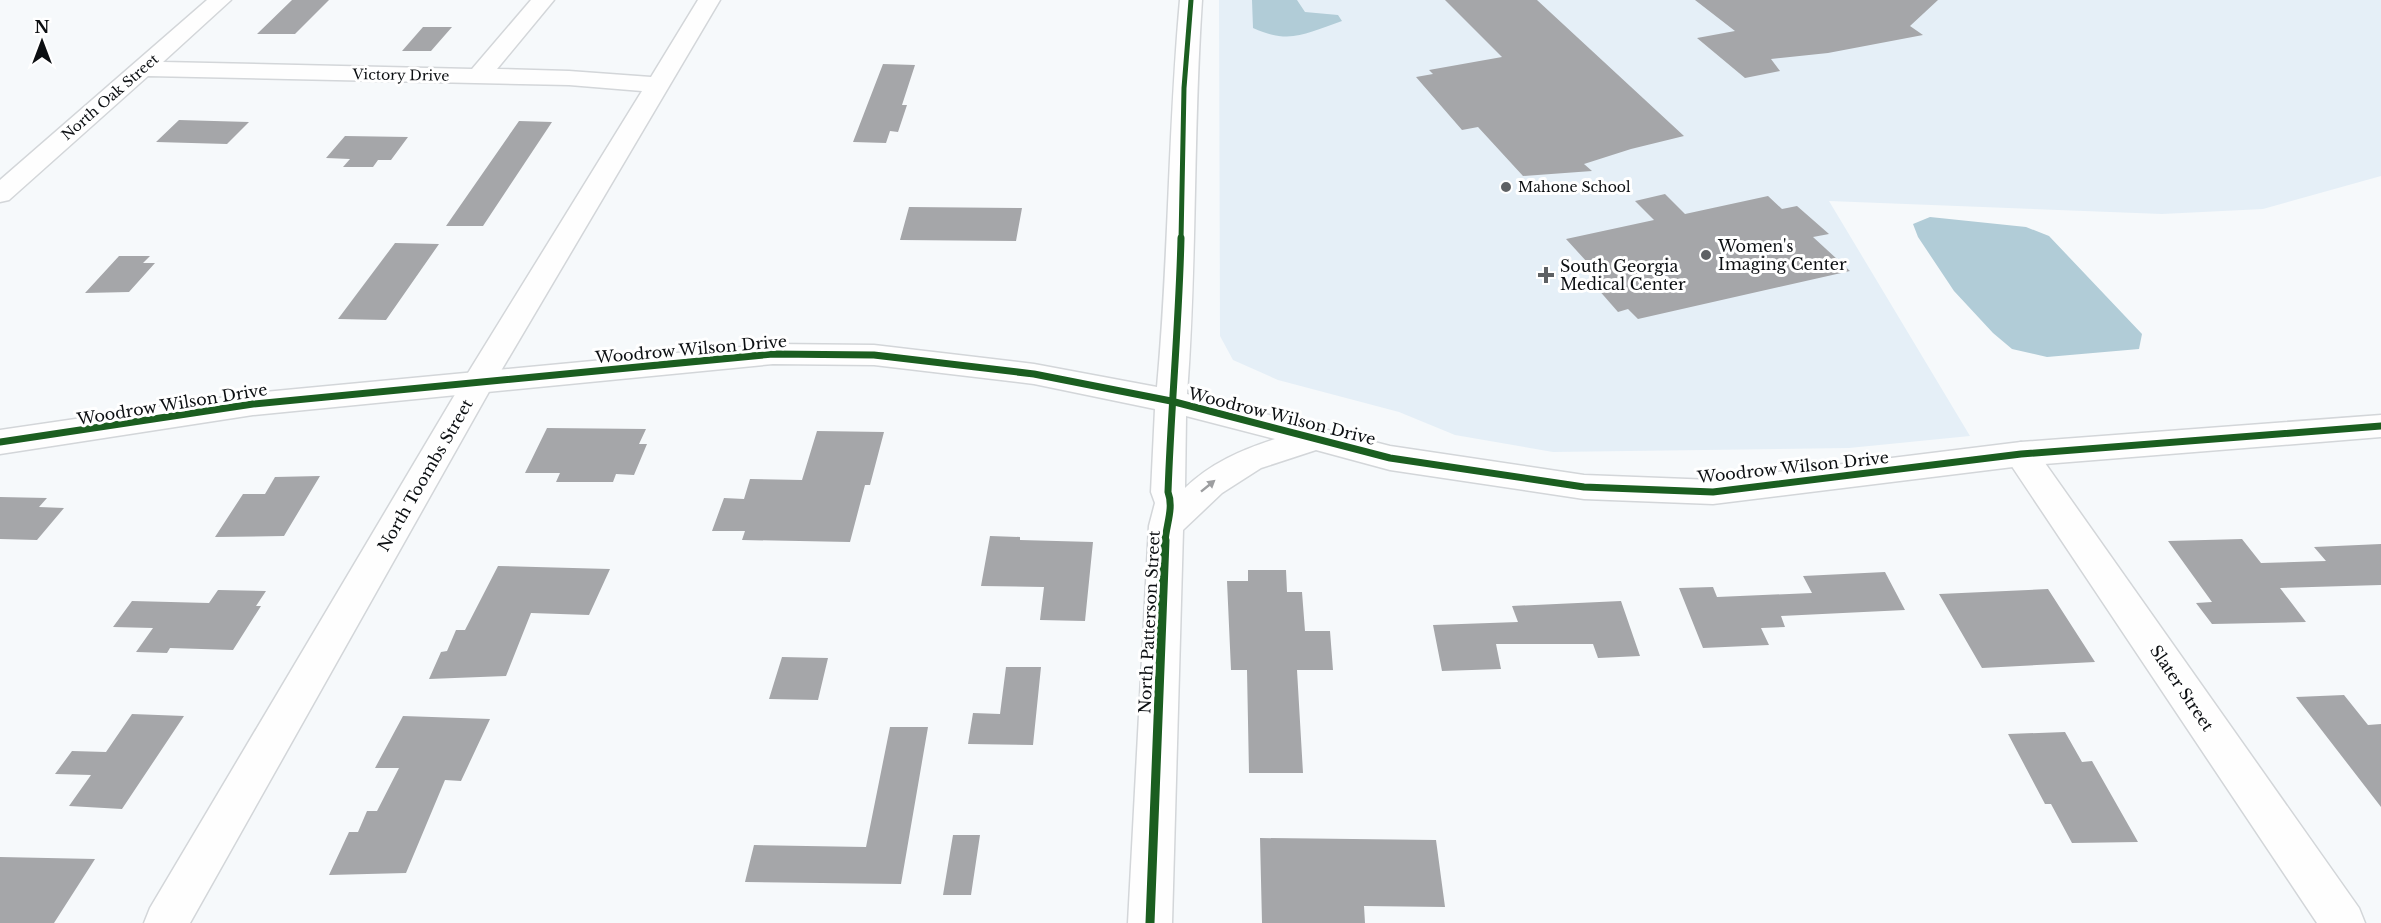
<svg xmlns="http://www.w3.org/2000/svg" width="2381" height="923" viewBox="0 0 2381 923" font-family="'Libre Baskerville',serif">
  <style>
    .built { fill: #e5eff7 }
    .water { fill: #b1ccd7 }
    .building { fill: #a5a6a9 }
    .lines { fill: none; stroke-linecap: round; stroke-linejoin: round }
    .minor-casing { stroke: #d3d6d9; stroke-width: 3 }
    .major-casing { stroke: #d3d6d9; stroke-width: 3 }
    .minor { fill: #fefefe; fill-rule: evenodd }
    .major { fill: #fefefe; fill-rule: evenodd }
    .cycleway-far2-casing { stroke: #fff; stroke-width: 8 }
    .cycleway-far1-casing { stroke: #fff; stroke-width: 10 }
    .cycleway-casing { stroke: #fff; stroke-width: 13 }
    .cycleway-far2 { stroke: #1b5e20; stroke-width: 5 }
    .cycleway-far1 { stroke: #1b5e20; stroke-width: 7 }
    .cycleway { stroke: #1b5e20; stroke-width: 9 }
    .oneway { fill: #9d9ea0 }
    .poi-dot { fill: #5e6164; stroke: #fff; stroke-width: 2 }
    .labels { text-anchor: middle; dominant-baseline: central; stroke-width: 6; stroke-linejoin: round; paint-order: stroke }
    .far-street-label { font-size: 14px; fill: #0c0f12; stroke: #fff }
    .far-poi-label { font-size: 14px; fill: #0c0f12; stroke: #fff; text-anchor: start }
    .poi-label { font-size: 16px; fill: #0c0f12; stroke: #fff; text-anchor: start }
    .street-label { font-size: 16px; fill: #0c0f12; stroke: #fff }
  </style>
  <rect width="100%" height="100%" fill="#f6f9fb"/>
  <path class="built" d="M 1219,0 L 2381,0 L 2381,176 L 2263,209 L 2162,214 L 1829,201 L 1970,436 L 1849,448 L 1553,452 L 1455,435 L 1399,412 L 1278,380 L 1233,360 L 1220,336 Z"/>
  <path class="water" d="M 1252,0 L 1297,0 L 1305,12 L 1338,15 L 1342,21 C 1306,33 1291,45 1253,28 Z
    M 1930,217 L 2026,227 L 2049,236 L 2142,334 L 2139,349 L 2047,357 L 2012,349 L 1993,333 L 1954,291 L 1918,237 L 1913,224 Z"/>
  <path class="building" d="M 292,0 L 329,0 L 295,34 L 257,34 Z
    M 1445,0 L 1537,0 L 1684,136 L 1631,149 L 1584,164 L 1592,171 L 1523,176 L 1478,127 L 1462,130 L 1416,77 L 1433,74 L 1429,70 L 1502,57 Z
    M 1695,0 L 1938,0 L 1910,26 L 1923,35 L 1828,53 L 1771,59 L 1780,71 L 1745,78 L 1697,38 L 1735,31 Z
    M 423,27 L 452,27 L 431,51 L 402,51 Z
    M 883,64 L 915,65 L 902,105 L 907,105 L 898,132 L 890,131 L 886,143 L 853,142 Z
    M 179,120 L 249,122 L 227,144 L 156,142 Z
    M 519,121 L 552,122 L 483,226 L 446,226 Z
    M 345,136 L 408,137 L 391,160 L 378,160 L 373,167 L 343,167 L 350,159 L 326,158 Z
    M 1665,194 L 1685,214 L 1768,196 L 1782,209 L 1797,206 L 1829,234 L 1813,237 L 1850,271 L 1638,319 L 1628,309 L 1618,312 L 1597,288 L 1608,285 L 1566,239 L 1654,220 L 1635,201 Z
    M 909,207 L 1022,208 L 1016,241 L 900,240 Z
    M 395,243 L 439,244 L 386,320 L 338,319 Z
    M 119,256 L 150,256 L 143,263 L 155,263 L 129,292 L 85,293 Z
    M 547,428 L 646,429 L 639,444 L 647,444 L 634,475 L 616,474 L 613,482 L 556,482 L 560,473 L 525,473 Z
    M 817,431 L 884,432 L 870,485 L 865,485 L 850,542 L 742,540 L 745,531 L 712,531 L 724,498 L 744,499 L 750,479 L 802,480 Z
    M 320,476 L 284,536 L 215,537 L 243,494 L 265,494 L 275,477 Z
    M 0,497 L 47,498 L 39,507 L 64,508 L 37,540 L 0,539 Z
    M 990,536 L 1020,537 L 1020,540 L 1093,542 L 1085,621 L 1040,620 L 1044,587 L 981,586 Z
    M 2242,539 L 2261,563 L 2326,561 L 2314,547 L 2381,544 L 2381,585 L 2280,588 L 2306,622 L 2212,624 L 2196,603 L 2212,602 L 2168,541 Z
    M 498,566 L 610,569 L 589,615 L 531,613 L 506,676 L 429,679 L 441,652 L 447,651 L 456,630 L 465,630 Z
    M 1248,570 L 1286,570 L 1287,592 L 1302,592 L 1305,631 L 1330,631 L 1333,670 L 1297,670 L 1303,773 L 1249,773 L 1247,670 L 1231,670 L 1227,581 L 1248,581 Z
    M 1885,572 L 1905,610 L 1781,616 L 1785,627 L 1761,628 L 1769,645 L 1703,648 L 1679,588 L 1713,587 L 1717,597 L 1812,593 L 1803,576 Z
    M 2048,589 L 2095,662 L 1982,668 L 1939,594 Z
    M 218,590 L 266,591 L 256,606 L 261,606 L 233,650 L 170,648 L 167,653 L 136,652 L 153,628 L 113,627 L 132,601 L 209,603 Z
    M 1621,601 L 1640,656 L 1598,658 L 1593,644 L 1496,644 L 1501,669 L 1442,671 L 1433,625 L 1518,622 L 1512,606 Z
    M 782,657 L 828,658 L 818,700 L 769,699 Z
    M 1006,667 L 1041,667 L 1033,745 L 968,744 L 973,713 L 1000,714 Z
    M 2344,695 L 2368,725 L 2381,724 L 2381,807 L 2296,697 Z
    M 132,714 L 184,716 L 122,809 L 69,806 L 91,775 L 55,774 L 72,751 L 106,752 Z
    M 403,716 L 490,719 L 461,781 L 445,780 L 406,873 L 329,875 L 349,832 L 358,832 L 367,811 L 377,811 L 399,768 L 375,768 Z
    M 890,727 L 928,727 L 901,884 L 745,882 L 754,845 L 866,847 Z
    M 2065,732 L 2082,762 L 2092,761 L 2138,842 L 2072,843 L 2051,804 L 2045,804 L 2008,734 Z
    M 953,835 L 980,835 L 971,895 L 943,895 Z
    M 1260,838 L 1436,840 L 1445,907 L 1364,906 L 1365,923 L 1262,923 Z
    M 0,857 L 95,859 L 54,923 L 0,923 Z"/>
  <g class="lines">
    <defs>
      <path id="minor" d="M 207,0 L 231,0 L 163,62 L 472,69 L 531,0 L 554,0 L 497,69 L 569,71 L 651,77 L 698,0 L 720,0 L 495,381 L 190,923 L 144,923 L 150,908 L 463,381 L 642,91 L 569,85 L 148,76 L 9,200 L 0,202 L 0,180 Z
        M 2021,442 L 2033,446 L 2359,908 L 2365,923 L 2317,923 L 2009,462 L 2005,454 L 2009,446 Z"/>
      <path id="major" d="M 1180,0 L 1202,0 C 1193,131 1197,263 1187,394 L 1390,446 L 1584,475 L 1713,480 L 2021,442 L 2381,415 L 2381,437 L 2021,466 L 1713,504 L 1584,499 L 1390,470 L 1316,450 L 1261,468 L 1222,493 L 1183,530 L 1172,923 L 1128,923 L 1149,526 L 1155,503 L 1151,492 L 1155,409 L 1034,384 L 874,365 L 773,364 L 253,415 L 0,454 L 0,430 L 253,393 L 773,344 L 874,345 L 1034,364 L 1157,387 C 1169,259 1168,129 1180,0 ZM 1186,416 L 1275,439 C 1241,450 1211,463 1185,488 Z"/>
    </defs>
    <use href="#minor" class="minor-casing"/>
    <use href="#major" class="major-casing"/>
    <use href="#minor" class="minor"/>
    <use href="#major" class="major"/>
    <defs>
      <path id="cycleway-far2" d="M 1181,240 L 1184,88 L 1191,0"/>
      <path id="cycleway-far1" d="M 0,442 L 253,404 L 773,354 L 874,355 L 1034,374 L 1171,401 L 1390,458 L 1584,487 L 1713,492 L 2021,454 L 2381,426
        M 1165,542 C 1166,525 1174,508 1168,492 C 1171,407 1179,323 1181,238"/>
      <path id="cycleway" d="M 1150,923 L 1165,540"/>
    </defs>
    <use href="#cycleway-far2" class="cycleway-far2-casing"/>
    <use href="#cycleway-far1" class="cycleway-far1-casing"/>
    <use href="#cycleway" class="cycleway-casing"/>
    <use href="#cycleway-far2" class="cycleway-far2"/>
    <use href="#cycleway-far1" class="cycleway-far1"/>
    <use href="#cycleway" class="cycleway"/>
  </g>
  <defs><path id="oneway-solid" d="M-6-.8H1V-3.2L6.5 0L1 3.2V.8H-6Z" transform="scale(1.5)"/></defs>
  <use class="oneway" href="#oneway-solid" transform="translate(1208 486) rotate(-39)"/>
  <g class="poi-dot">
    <circle cx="1506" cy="187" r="6"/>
    <circle cx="1706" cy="255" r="6"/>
    <path d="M1543 266h6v6h6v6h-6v6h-6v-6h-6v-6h6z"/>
  </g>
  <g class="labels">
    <g class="far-street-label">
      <text transform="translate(401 75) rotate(1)">Victory Drive</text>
      <text transform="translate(110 97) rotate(-41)">North Oak Street</text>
    </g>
    <g class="far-poi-label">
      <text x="1518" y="187">Mahone School</text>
    </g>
    <g class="poi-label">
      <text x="1718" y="246">Women's<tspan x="1718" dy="18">Imaging Center</tspan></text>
      <text x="1560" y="266">South Georgia<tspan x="1560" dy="18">Medical Center</tspan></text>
    </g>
    <g class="street-label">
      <text transform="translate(691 349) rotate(-5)">Woodrow Wilson Drive</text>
      <text transform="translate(172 404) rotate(-9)">Woodrow Wilson Drive</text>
      <text transform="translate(1282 416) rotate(14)">Woodrow Wilson Drive</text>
      <text transform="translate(1793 467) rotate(-6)">Woodrow Wilson Drive</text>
      <text transform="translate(425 475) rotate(-60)">North Toombs Street</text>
      <text transform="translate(1149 622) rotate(-87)">North Patterson Street</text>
      <text transform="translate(2182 688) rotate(56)">Slater Street</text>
    </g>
  </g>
  <g transform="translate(42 42)" stroke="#ffffff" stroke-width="4.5" paint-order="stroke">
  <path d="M0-4.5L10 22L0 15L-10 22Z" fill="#0c0f12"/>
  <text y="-9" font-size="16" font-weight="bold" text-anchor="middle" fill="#0c0f12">N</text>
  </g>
</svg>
